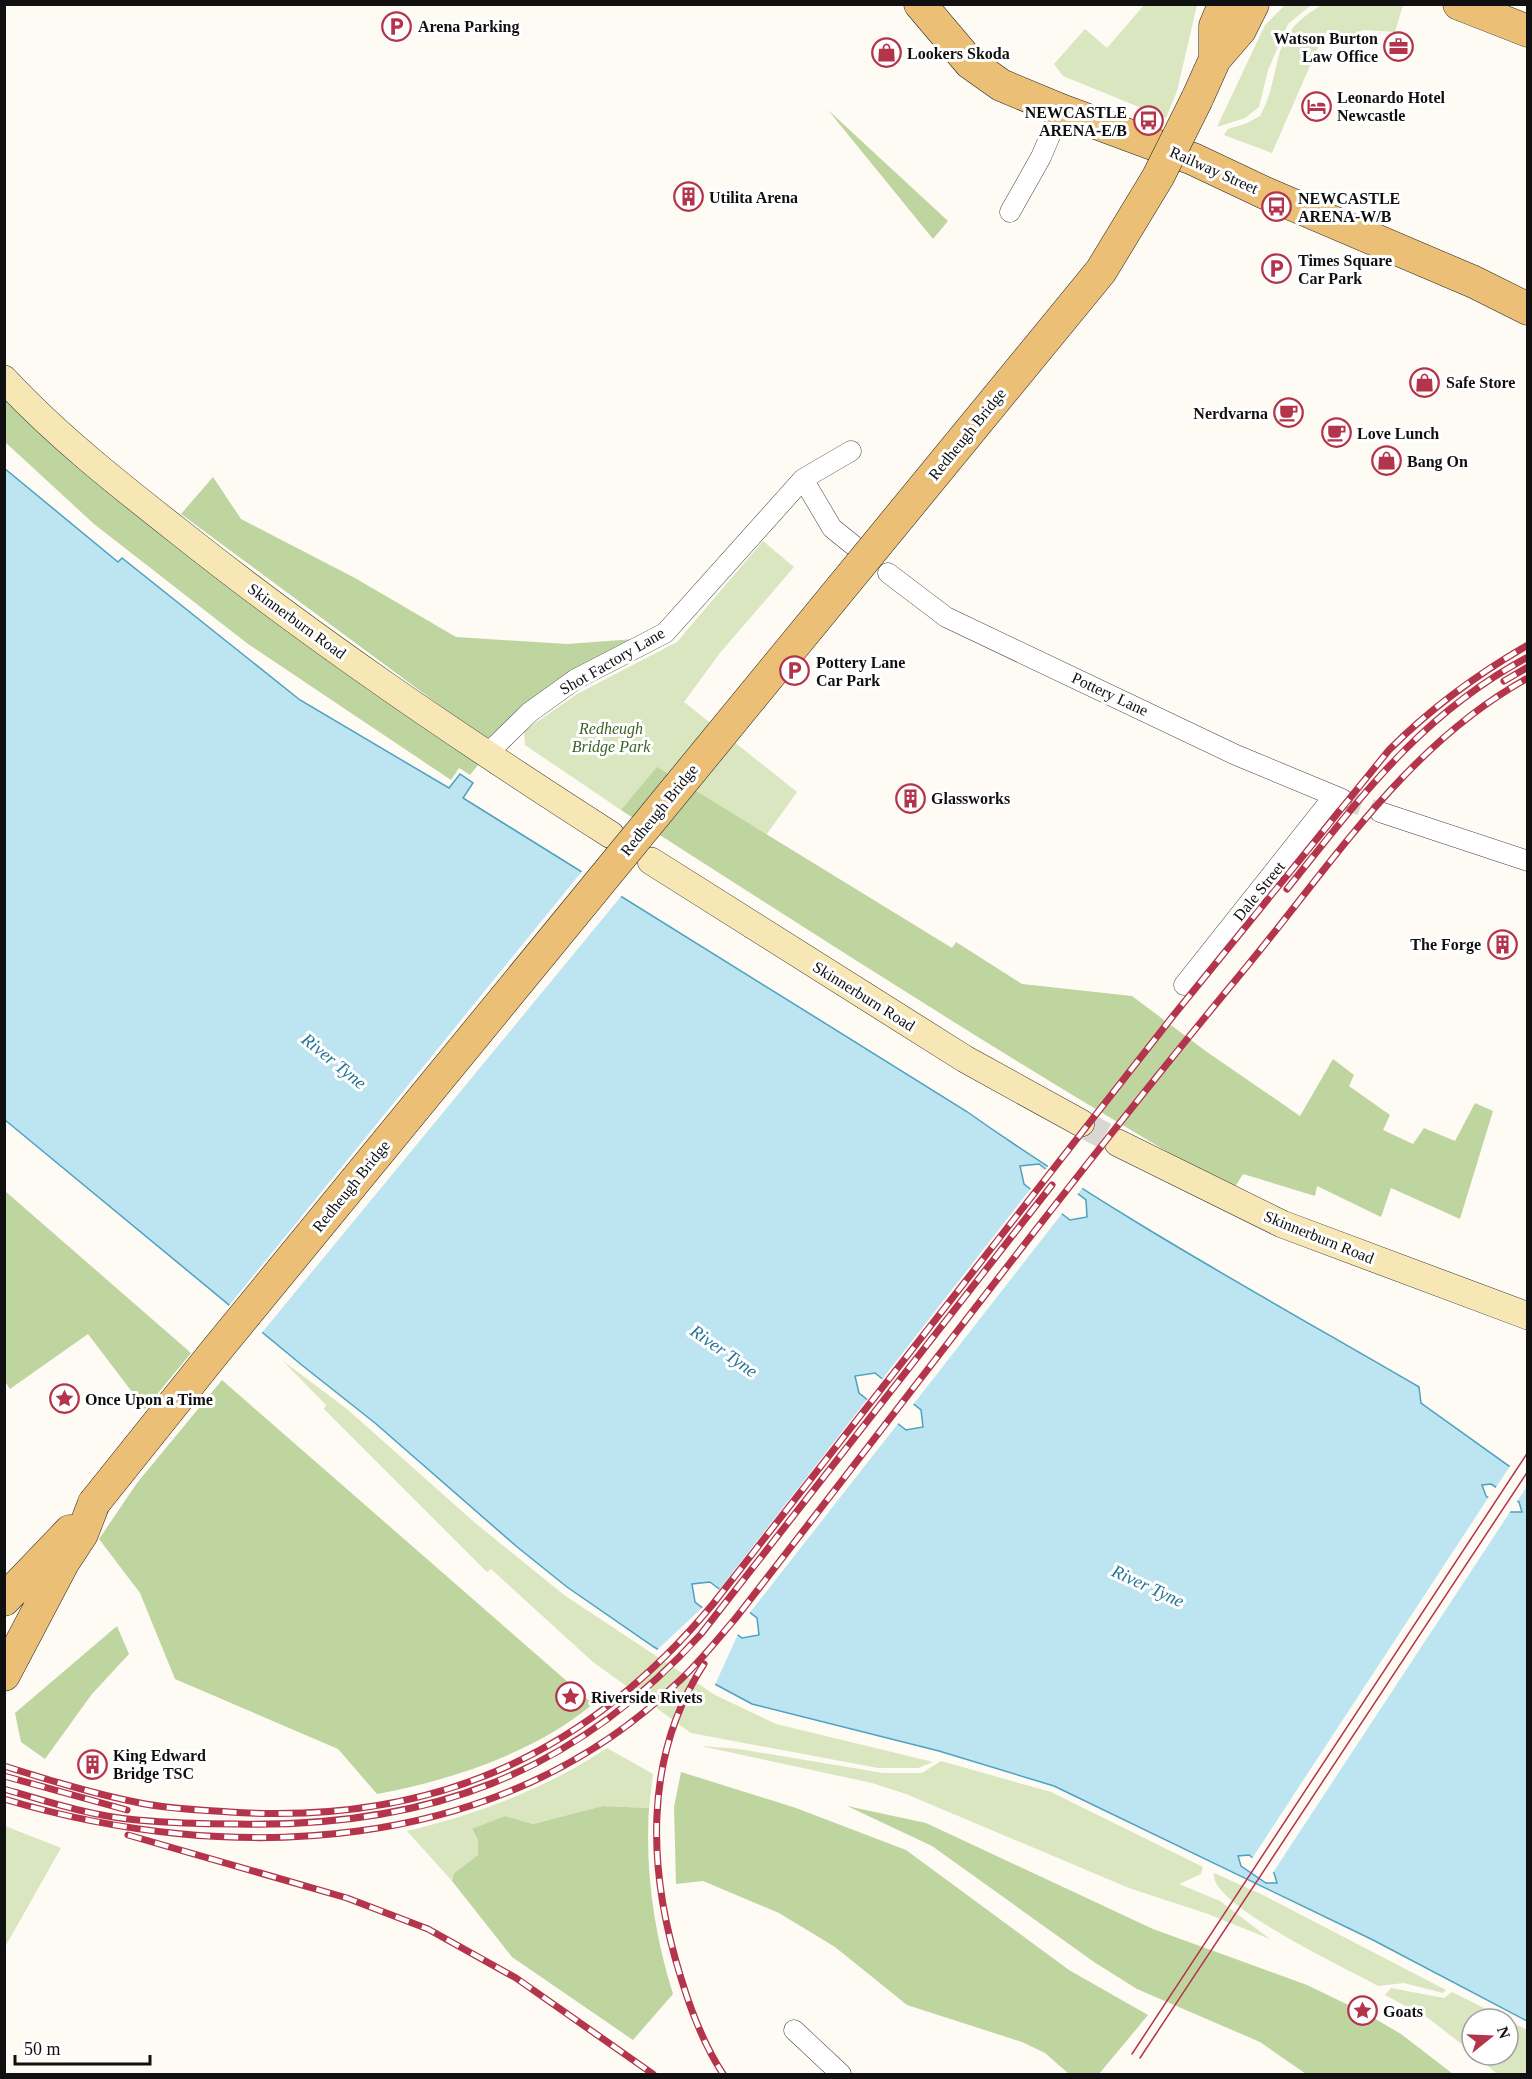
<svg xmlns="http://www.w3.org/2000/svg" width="1532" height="2079" viewBox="0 0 1532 2079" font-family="Georgia,serif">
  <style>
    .green { fill: #d9e6bf }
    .forest { fill: #bfd5a0 }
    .water { fill: #bde4f1; stroke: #4ba2c1; stroke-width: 1.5; fill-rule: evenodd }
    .pier { fill: #fefaf4 }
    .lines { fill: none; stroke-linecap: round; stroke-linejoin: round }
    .street-tunnel { stroke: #dad7d2; stroke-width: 20; stroke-dasharray: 20 10; stroke-linecap: butt }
    .secondary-tunnel { stroke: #dad7d2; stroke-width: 27; stroke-dasharray: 27 14; stroke-linecap: butt }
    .street-casing { stroke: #434343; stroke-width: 21 }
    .secondary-casing { stroke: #323232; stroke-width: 28 }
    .primary-casing { stroke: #212121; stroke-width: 33 }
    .street { stroke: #fff; stroke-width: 20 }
    .secondary { stroke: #f7e7b5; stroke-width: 27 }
    .primary { stroke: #ebbf76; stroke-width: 32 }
    .tram { stroke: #b3344b; stroke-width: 1.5 }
    .rail-casing { stroke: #b3344b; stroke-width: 7 }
    .rail { stroke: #fff; stroke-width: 4.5; stroke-dasharray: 14; stroke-linecap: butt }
    .primary-bridge-casing { stroke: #212121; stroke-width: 33; stroke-linecap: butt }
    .primary-bridge { stroke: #ebbf76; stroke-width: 32 }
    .labels { text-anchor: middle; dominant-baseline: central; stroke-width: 6; stroke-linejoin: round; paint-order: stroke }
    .poi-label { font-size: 16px; font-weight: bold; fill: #101010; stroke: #fff; text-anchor: start }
    .street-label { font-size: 16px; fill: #101010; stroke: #fff }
    .park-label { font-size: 16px; font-style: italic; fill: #3a6225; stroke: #fff }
    .water-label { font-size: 18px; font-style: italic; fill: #247496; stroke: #fff }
  </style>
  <rect width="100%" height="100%" fill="#fefaf4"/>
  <path class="green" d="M 1145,4 L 1197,5 L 1177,91 L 1166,118 L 1063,76 L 1054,64 L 1085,29 L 1107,48 Z
    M 1285,5 L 1311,5 L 1288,24 L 1268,70 L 1259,107 L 1245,118 L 1217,127 L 1265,25 Z
    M 1322,5 L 1403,5 L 1395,32 L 1364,30 L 1319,45 L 1272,153 L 1224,135 L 1228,129 L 1245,124 L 1260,116 C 1285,70 1265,37 1322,5 Z
    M 763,541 L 794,567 L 720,653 L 684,702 L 797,792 L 766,835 L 658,768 L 621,810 L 525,745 L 524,731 L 577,694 L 677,642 Z
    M 283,1361 L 347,1409 L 474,1522 L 564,1595 L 715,1695 L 776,1724 L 933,1762 L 918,1768 L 878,1768 L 691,1733 L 593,1662 L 491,1569 L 487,1572 L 324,1409 L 326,1405 Z
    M 701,1746 L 739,1749 L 883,1773 L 922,1773 L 941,1761 L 1051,1792 L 1203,1867 L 1201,1874 L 1179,1884 L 1220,1901 L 1270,1939 L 1208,1914 L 1129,1888 L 906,1794 L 872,1783 Z
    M 607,1748 L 653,1774 L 649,1808 L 603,1806 L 533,1824 L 505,1816 L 472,1830 L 478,1840 L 478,1855 L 454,1873 L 452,1881 L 407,1831 C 479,1814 545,1789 607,1748 Z
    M 5,1826 L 61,1848 L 5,1947 L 4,1826 Z
    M 1214,1873 L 1263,1895 L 1446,1990 L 1443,1993 L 1404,1983 L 1378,1986 C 1352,1971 1207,1904 1214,1873 Z
    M 1391,1988 L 1444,1998 L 1452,1992 L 1506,2019 L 1472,2019 L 1472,2052 L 1428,2018 L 1385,1995 Z
    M 1508,2020 L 1527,2030 L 1527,2074 L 1497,2074 L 1475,2055 L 1508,2055 Z"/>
  <path class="forest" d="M 828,110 L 948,221 L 933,239 Z
    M 4,379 L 486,755 L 470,775 L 459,768 L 451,780 L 248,644 L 94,524 L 5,442 Z
    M 213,477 L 241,519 L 355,578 L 456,637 L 567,644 L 648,638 L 488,741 L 181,514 Z
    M 657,767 L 952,948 L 956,942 L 1022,984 L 1132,996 L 1207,1052 L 1300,1116 L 1333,1059 L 1354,1075 L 1349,1086 L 1390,1115 L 1383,1130 L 1413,1144 L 1424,1128 L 1455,1141 L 1475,1103 L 1493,1111 L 1460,1219 L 1391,1188 L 1381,1217 L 1317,1186 L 1315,1196 L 1243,1174 L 1233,1190 C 1025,1070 823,940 621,810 Z
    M 5,1191 L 191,1353 L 145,1409 L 88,1334 L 10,1389 L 4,1380 Z
    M 222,1380 L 593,1704 C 534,1753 452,1780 377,1794 L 338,1749 L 175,1679 L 140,1593 L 99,1539 L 137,1483 Z
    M 117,1626 L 129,1654 L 92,1694 L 45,1759 L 21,1742 L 15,1713 Z
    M 681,1772 L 796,1808 L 906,1850 L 1069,1970 L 1148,2015 L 1099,2074 L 1069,2074 L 1045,2053 L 1022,2042 L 907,2005 L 835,1947 L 779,1913 L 703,1881 L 676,1884 L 674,1807 Z
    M 603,1806 L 649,1808 C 645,1871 654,1933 673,1994 L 633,2040 L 512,1957 L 452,1881 L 454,1873 L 478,1855 L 478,1840 L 472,1829 L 505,1816 L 533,1824 Z
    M 847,1806 L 926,1823 L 1153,1929 L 1307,1985 L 1367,2014 L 1401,2034 L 1453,2074 L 1306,2074 L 1260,2042 L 1137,1989 L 1094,1962 L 932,1846 Z"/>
  <path class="water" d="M 4,468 L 118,562 L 122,558 L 300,700 L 449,788 L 460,774 L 473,783 L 463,798 L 966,1111 C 1110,1213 1266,1298 1419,1387 L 1421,1403 L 1527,1479 L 1527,2021 L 1373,1940 L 1054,1786 L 939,1751 L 752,1704 L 713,1683 L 654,1647 L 567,1587 L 516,1546 L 375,1423 L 303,1366 L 5,1120 ZM 1039,1164 L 1086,1200 L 1087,1217 L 1070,1220 L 1024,1184 L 1020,1166 ZM 875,1373 L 921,1410 L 923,1427 L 906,1430 L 859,1393 L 855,1376 ZM 1491,1484 L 1519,1502 L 1522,1512 L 1510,1512 L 1486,1496 L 1482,1485 ZM 710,1582 L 757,1618 L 759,1635 L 742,1638 L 695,1602 L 692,1584 ZM 1249,1855 L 1274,1873 L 1277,1883 L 1266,1883 L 1241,1866 L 1238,1856 Z"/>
  <path class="pier" d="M 583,870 L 623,894 L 260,1335 L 227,1308 Z
    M 1050,1164 L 1085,1185 L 1076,1196 L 1044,1171 Z
    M 1032,1187 L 1064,1211 L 912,1406 L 880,1382 Z
    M 869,1397 L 900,1421 L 748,1615 L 718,1591 Z
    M 1512,1463 L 1528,1476 L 1527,1486 L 1516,1503 L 1495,1489 Z
    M 1490,1495 L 1512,1509 L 1272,1874 L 1251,1860 Z
    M 705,1605 L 739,1632 L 714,1687 L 656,1651 Z"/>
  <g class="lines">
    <path class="street-tunnel" d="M 1342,799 L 1380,812"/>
    <path class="secondary-tunnel" d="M 1081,1123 L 1118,1143"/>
    <defs>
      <path id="street" d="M 1010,212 L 1041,157 L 1061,110
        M 803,479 L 832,528 L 853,545
        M 888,573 L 946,617 L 1236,755 L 1342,799
        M 486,755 L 530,712 L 576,679 L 665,633 L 803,479 L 851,451
        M 1380,812 L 1528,861
        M 1184,985 L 1334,796
        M 794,2030 L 841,2074"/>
      <path id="secondary" d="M 4,379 C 56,435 118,484 178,531 C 316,641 463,740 611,835
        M 651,861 L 965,1059 L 1081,1123
        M 1118,1143 L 1282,1224 L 1528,1316"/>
      <path id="primary" d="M 920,4 L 970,63 L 1001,85 L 1061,110 L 1193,159 L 1265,193 L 1474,282 L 1528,309
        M 1459,4 L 1528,31
        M 1215,59 L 1215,26 L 1224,4
        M 1197,99 L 1215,59 L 1240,30 L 1253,4
        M 4,1600 L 70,1531
        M 4,1675 L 63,1563 L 82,1534 L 94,1503"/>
    </defs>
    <use href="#street" class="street-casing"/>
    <use href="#secondary" class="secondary-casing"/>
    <use href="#primary" class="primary-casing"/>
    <use href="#street" class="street"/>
    <use href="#secondary" class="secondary"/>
    <use href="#primary" class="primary"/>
    <path class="tram" d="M 1132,2054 L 1528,1452
      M 1140,2058 L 1528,1471"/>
    <defs>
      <path id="rail" d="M 1504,681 L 1528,667
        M 1287,889 C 1361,797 1420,715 1528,657
        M 704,1664 C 642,1759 648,1873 681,1978 C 691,2011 704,2045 723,2074
        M 4,1766 C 49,1780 94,1794 140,1803 C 170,1809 200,1810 230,1812 C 429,1825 586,1757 713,1604 L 1173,1016 L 1389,750 C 1431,708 1476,675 1528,645
        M 4,1776 L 127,1810
        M 4,1789 C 48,1802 92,1816 137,1820 C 170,1823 204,1824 237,1824 C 426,1828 573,1775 701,1634 L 1052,1185
        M 4,1799 C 230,1867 499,1855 677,1683 C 698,1664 716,1641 735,1619 C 905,1401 1071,1178 1248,965 C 1333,862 1408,744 1528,678
        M 128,1835 L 347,1898 L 428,1929 L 516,1978 L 653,2074"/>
    </defs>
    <use href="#rail" class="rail-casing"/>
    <use href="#rail" class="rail"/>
    <defs>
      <path id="primary-bridge" d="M 94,1503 L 214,1353 L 1101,271 L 1158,177 L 1197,99"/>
    </defs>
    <use href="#primary-bridge" class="primary-bridge-casing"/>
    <use href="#primary-bridge" class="primary-bridge"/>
  </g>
  <defs>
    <symbol id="parking-ring" viewBox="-11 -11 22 22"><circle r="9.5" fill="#fff" stroke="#b3344b" stroke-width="1.5"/><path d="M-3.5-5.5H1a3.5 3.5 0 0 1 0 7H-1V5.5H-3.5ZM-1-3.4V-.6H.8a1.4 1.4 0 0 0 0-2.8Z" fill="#b3344b"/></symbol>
    <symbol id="office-ring" viewBox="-11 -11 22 22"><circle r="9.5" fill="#fff" stroke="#b3344b" stroke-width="1.5"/><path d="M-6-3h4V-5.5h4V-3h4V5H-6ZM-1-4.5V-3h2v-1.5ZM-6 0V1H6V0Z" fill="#b3344b"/></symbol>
    <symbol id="shop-ring" viewBox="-11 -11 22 22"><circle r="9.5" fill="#fff" stroke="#b3344b" stroke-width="1.5"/><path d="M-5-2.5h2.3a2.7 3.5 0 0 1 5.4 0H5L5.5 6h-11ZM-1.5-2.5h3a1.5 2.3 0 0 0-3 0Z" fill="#b3344b"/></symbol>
    <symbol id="hotel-ring" viewBox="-11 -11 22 22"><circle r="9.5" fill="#fff" stroke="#b3344b" stroke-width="1.5"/><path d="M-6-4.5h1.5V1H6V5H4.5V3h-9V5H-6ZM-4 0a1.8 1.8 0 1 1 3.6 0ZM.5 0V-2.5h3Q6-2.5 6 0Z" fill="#b3344b"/></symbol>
    <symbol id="bus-ring" viewBox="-11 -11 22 22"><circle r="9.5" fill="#fff" stroke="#b3344b" stroke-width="1.5"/><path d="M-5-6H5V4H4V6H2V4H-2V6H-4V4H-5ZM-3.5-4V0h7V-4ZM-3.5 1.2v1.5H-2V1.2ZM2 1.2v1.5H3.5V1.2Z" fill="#b3344b"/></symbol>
    <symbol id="building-ring" viewBox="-11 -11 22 22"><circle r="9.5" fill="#fff" stroke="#b3344b" stroke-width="1.5"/><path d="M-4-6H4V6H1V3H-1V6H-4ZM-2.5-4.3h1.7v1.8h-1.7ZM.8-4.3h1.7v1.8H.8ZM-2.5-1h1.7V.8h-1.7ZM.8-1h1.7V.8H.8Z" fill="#b3344b"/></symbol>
    <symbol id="cafe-ring" viewBox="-11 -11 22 22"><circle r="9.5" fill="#fff" stroke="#b3344b" stroke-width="1.5"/><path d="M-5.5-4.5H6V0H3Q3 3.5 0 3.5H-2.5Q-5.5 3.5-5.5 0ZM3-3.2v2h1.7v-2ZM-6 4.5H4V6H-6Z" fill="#b3344b"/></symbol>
    <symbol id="sight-ring" viewBox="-11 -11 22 22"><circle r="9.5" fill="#fff" stroke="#b3344b" stroke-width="1.5"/><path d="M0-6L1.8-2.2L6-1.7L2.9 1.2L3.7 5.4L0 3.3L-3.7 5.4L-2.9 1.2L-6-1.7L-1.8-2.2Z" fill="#b3344b"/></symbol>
  </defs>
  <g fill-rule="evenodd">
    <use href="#parking-ring" x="380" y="10" width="33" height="33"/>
    <use href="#office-ring" x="1382" y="30" width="33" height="33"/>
    <use href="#shop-ring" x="870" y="36" width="33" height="33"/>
    <use href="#hotel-ring" x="1300" y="90" width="33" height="33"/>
    <use href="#bus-ring" x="1132" y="104" width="33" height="33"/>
    <use href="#building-ring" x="672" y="180" width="33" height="33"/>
    <use href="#bus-ring" x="1260" y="190" width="33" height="33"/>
    <use href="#parking-ring" x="1260" y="252" width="33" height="33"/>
    <use href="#shop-ring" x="1408" y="366" width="33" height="33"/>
    <use href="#cafe-ring" x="1272" y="396" width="33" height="33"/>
    <use href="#cafe-ring" x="1320" y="416" width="33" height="33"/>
    <use href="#shop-ring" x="1370" y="444" width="33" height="33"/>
    <use href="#parking-ring" x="778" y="654" width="33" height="33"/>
    <use href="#building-ring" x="894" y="782" width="33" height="33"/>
    <use href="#building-ring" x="1486" y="928" width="33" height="33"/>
    <use href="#sight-ring" x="48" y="1382" width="33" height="33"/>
    <use href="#sight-ring" x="554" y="1680" width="33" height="33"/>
    <use href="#building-ring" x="76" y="1748" width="33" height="33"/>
    <use href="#sight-ring" x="1346" y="1994" width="33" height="33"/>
  </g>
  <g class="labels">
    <g class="poi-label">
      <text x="418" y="26">Arena Parking</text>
      <text x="1378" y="38" text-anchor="end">Watson Burton<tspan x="1378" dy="18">Law Office</tspan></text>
      <text x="907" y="53">Lookers Skoda</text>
      <text x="1337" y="97">Leonardo Hotel<tspan x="1337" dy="18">Newcastle</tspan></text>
      <text x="1127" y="112" text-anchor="end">NEWCASTLE<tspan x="1127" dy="18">ARENA-E/B</tspan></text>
      <text x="709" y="197">Utilita Arena</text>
      <text x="1298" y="198">NEWCASTLE<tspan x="1298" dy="18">ARENA-W/B</tspan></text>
      <text x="1298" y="260">Times Square<tspan x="1298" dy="18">Car Park</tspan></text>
      <text x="1446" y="382">Safe Store</text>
      <text x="1268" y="413" text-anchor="end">Nerdvarna</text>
      <text x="1357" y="433">Love Lunch</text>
      <text x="1407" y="461">Bang On</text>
      <text x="816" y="662">Pottery Lane<tspan x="816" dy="18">Car Park</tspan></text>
      <text x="931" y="798">Glassworks</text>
      <text x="1481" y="944" text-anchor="end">The Forge</text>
      <text x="85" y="1399">Once Upon a Time</text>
      <text x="591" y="1697">Riverside Rivets</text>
      <text x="113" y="1755">King Edward<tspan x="113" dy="18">Bridge TSC</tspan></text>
      <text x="1383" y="2011">Goats</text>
    </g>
    <g class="street-label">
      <text transform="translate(1214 170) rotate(24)">Railway Street</text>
      <text transform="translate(967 434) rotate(-51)">Redheugh Bridge</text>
      <text transform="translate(297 621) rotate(36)">Skinnerburn Road</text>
      <text transform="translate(612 661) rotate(-30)">Shot Factory Lane</text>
      <text transform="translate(1110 694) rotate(25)">Pottery Lane</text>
      <text transform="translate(659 810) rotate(-51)">Redheugh Bridge</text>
      <text transform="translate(1259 891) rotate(-51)">Dale Street</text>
      <text transform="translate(864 996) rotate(32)">Skinnerburn Road</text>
      <text transform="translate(351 1186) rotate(-51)">Redheugh Bridge</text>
      <text transform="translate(1319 1237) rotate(22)">Skinnerburn Road</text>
    </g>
    <g class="park-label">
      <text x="611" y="728">Redheugh<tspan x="611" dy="18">Bridge Park</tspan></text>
    </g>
    <g class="water-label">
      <text transform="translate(334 1061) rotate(39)">River Tyne</text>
      <text transform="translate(724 1351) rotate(35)">River Tyne</text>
      <text transform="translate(1148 1586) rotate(25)">River Tyne</text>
    </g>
  </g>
  <rect width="1532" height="2079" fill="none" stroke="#101010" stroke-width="12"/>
  <g transform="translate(1490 2037) rotate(72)"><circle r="28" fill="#ffffff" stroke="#9f9f9f" stroke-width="1.5"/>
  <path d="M0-4.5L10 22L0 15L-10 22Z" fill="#b3344b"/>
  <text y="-9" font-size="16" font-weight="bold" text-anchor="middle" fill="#101010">N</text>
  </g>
  <path d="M15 2055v9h135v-9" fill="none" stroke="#101010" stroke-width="3"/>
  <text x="24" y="2055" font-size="18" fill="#101010" stroke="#ffffff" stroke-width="4.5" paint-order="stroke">50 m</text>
</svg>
